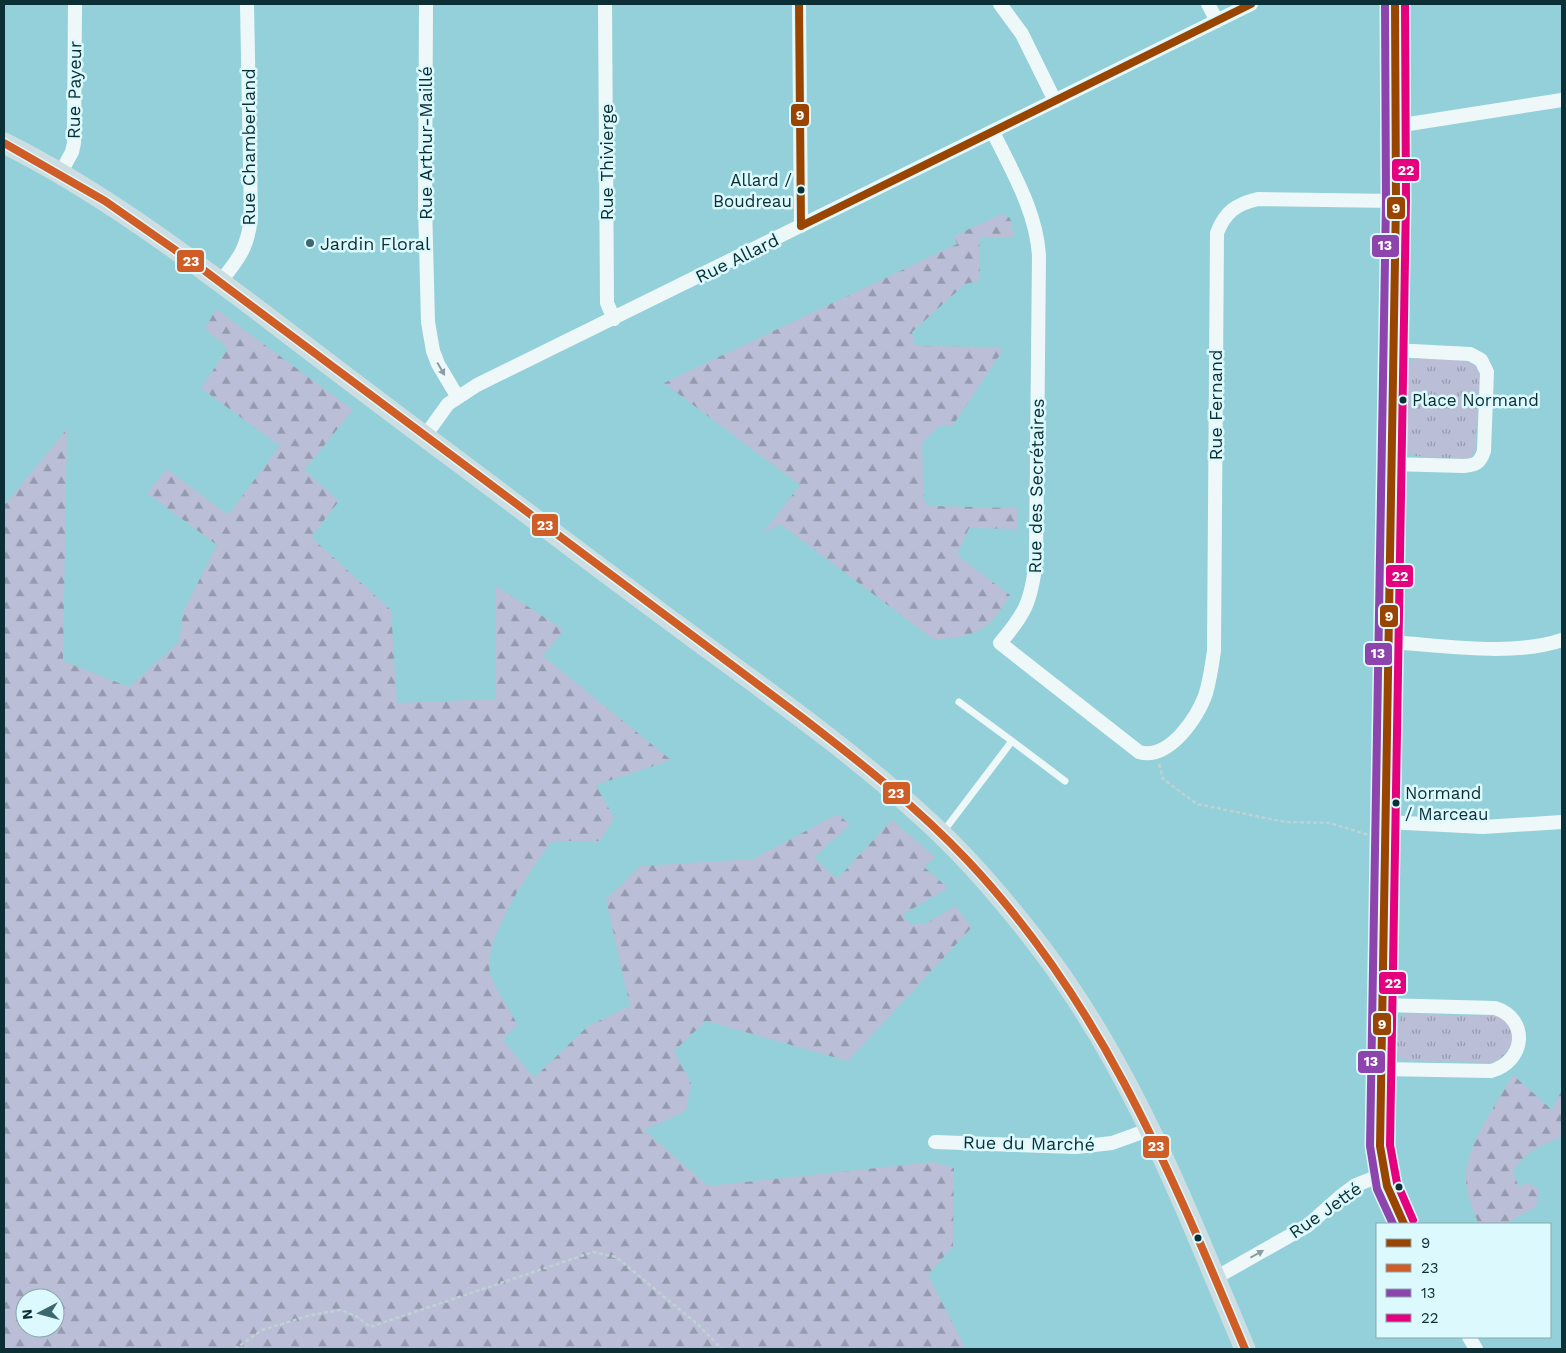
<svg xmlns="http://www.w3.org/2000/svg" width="1566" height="1353" viewBox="0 0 1566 1353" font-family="'Work Sans',sans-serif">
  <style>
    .grass { fill: url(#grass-tufts) }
    .forest { fill: url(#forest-firs); fill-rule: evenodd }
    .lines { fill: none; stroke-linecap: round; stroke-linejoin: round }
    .path { stroke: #bed2d4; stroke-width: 2.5; stroke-dasharray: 4 2.5; stroke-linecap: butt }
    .lane { stroke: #eff8f9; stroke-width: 7 }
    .street { stroke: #eff8f9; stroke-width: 14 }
    .primary { stroke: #cddee2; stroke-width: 21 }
    .bus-1-casing { stroke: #dcf9fe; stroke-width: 11 }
    .bus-2-casing { stroke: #dcf9fe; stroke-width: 11 }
    .bus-3-casing { stroke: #dcf9fe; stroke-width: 11 }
    .bus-4-casing { stroke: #dcf9fe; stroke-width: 11 }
    .bus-1 { stroke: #994500; stroke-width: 8 }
    .bus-2 { stroke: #cf5d25; stroke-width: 8 }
    .bus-3 { stroke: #8e44ad; stroke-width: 8 }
    .bus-4 { stroke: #e5007d; stroke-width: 8 }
    .oneway { fill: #889ea1 }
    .bus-dot { fill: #0b2f35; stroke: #dcf9fe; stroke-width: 2 }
    .poi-dot { fill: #3b676e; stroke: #dcf9fe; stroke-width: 2 }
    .labels { text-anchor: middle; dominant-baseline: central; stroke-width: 5; stroke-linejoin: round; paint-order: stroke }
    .bus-label { font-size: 17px; fill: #0b2f35; stroke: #dcf9fe; text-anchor: start }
    .street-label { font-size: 18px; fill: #0b2f35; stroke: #dcf9fe }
    .poi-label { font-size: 18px; fill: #0b2f35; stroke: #dcf9fe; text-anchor: start }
    .line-badge { stroke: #dcf9fe; stroke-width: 2 }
    .badge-label { font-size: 14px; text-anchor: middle; font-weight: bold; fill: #fff }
  </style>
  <defs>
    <pattern id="grass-tufts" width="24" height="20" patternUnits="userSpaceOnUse" patternTransform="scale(1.25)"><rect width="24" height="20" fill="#babed7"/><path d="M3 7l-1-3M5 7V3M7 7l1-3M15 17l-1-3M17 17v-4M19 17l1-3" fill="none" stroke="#959baf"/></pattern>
    <pattern id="forest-firs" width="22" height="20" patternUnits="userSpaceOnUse" patternTransform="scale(1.25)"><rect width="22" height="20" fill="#babed7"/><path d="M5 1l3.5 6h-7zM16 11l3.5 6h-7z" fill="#959baf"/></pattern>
  </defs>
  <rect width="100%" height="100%" fill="#94d0d9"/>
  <path class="grass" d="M 1418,358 C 1432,359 1464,357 1474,365 C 1479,369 1479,377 1479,383 L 1475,451 L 1471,457 L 1464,459 L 1415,456 L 1406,452 L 1407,365 L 1411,360 Z
    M 1406,1014 L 1498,1016 C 1521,1029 1514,1056 1491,1063 L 1401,1060 C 1394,1052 1395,1023 1402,1015 Z"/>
  <path class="forest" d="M 1002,214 L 1010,218 L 1014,237 L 979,238 L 980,281 L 965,284 L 912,332 L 915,346 L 997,347 L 1003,350 L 953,425 L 940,425 L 922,443 L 924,500 L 928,506 L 1017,508 L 1018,529 L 969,528 L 957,555 L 1010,595 C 990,630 973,639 933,639 L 780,524 L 762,534 L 800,485 L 664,383 L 957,244 L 954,236 Z
    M 216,309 L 353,410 L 304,470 L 339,501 L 311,537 L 391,610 L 397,703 L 495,699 L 496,586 L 564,630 L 543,656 L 671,760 L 596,785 L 614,818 L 600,841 L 552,841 C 532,868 482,938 490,973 C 493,985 511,1012 517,1024 L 503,1040 L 534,1078 L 588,1026 L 630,1006 L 606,899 L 641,866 L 753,859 L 838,814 L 850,825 L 814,857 L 837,879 L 892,820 L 935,857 L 924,867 L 948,888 L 902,915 L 911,925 L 927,923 L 955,906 L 972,927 L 848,1061 L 706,1021 L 674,1051 L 691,1083 L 686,1111 L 644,1130 L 708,1186 L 933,1162 L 954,1168 L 953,1246 L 928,1275 L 966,1349 L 4,1349 L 4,506 L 67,429 L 63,661 L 129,687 L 179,642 L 183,612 L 217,545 L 147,493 L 167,469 L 228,515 L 280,446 L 201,388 L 228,348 L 205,329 ZM 25,1298 L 55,1298 L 55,1328 L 25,1328 Z
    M 1513,1075 L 1552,1110 L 1562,1090 L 1562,1137 C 1544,1143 1522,1154 1513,1171 L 1519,1188 L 1528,1182 L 1539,1190 L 1536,1207 L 1508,1222 L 1508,1224 L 1479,1224 C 1473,1212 1465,1190 1466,1176 C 1467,1144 1497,1103 1513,1075 Z"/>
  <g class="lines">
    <path class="path" d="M 1159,764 L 1163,779 L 1197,804 L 1285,822 L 1330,823 L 1372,836
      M 235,1349 L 262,1330 L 311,1315 L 340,1310 L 356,1316 L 370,1327 L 593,1252 L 616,1257 L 696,1323 L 722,1349"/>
    <path class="lane" d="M 1012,741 L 1065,781
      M 943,832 L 1012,741 L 959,702"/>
    <path class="street" d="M 426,4 L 425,205 L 428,322 L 433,351 L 438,364 L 457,396
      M 605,4 L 607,303 L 614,319
      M 799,4 L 801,226
      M 1000,4 L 1022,34 L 1055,101
      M 1208,4 L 1217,21
      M 1395,4 L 1396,201 L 1380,1146 L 1387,1186 L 1404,1224
      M 1396,126 L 1562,100
      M 993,132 C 1012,171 1036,211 1039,255 L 1036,561 C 1031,601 1026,613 1000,643 L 1139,752 C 1168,761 1198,718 1206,693 C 1210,679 1212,665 1214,651 L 1217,233 C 1225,212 1236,204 1258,199 L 1396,201
      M 60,174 L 72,152 L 74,143 L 75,4
      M 220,282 C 239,259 248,247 251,217 L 247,4
      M 425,436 L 448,404 L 477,385 L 1251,4
      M 1391,464 L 1464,466 C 1476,465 1480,463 1484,451 L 1487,372 L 1481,360 L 1470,354 L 1393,350
      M 1388,642 C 1442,645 1511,657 1562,640
      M 1386,822 L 1483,827 L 1562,822
      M 1381,1069 L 1491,1071 C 1525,1062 1530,1019 1495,1008 L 1382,1005
      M 935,1142 L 1076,1147 L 1112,1143 L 1151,1129
      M 1215,1278 L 1307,1226 L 1341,1196 L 1356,1185 L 1384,1174
      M 1469,1337 L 1476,1349"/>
    <path class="primary" d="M 4,143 C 96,189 181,252 263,314 C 327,363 390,411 455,459 C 531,516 606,573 682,629 C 763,689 846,747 921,815 C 965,854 1004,900 1040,947 C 1134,1070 1185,1208 1245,1349"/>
    <defs>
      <path id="bus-1" d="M 799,4 L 801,226
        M 1395,4 L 1396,201 L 1380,1146 L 1387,1186 L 1404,1224
        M 801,226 L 1251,4"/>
      <path id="bus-2" d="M 4,143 L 105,201 L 201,268 L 804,719 C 861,763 918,808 967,860 C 1102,1003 1170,1171 1245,1349"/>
      <path id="bus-3" d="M 1385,4 L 1386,201 L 1370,1146 L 1377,1189 L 1393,1224"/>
      <path id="bus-4" d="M 1405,4 L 1406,201 L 1390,1145 L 1397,1183 L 1413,1220"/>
    </defs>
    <use href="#bus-1" class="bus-1-casing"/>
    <use href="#bus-2" class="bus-2-casing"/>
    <use href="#bus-3" class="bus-3-casing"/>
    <use href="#bus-4" class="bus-4-casing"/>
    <use href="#bus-1" class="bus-1"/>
    <use href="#bus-2" class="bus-2"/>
    <use href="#bus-3" class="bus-3"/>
    <use href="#bus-4" class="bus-4"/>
  </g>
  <defs><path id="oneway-solid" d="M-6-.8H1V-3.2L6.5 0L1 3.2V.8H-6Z" transform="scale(1.25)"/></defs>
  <g class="oneway">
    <use href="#oneway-solid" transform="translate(441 369) rotate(60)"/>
    <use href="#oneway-solid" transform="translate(1257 1254) rotate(-29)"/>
  </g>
  <g class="bus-dot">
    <circle cx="801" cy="190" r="4.5"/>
    <circle cx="1403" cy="400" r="4.5"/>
    <circle cx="1396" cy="803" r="4.5"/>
    <circle cx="1399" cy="1187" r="4.5"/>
    <circle cx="1198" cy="1238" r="4.5"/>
  </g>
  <circle class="poi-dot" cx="310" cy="243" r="5"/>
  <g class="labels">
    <g class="bus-label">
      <text x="792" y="180" text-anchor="end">Allard /<tspan x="792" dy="21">Boudreau</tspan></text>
      <text x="1412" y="400">Place Normand</text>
      <text x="1405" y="793">Normand<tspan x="1405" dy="21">/ Marceau</tspan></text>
    </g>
    <g class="street-label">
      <text transform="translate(74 90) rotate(-89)">Rue Payeur</text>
      <text transform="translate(425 143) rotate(-90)">Rue Arthur-Maillé</text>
      <text transform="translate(248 147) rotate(-90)">Rue Chamberland</text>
      <text transform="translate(606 162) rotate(-90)">Rue Thivierge</text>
      <text transform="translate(737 258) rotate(-26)">Rue Allard</text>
      <text transform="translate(1215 405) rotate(-90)">Rue Fernand</text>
      <text transform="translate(1036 486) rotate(-89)">Rue des Secrétaires</text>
      <text transform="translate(1029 1143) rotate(1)">Rue du Marché</text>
      <text transform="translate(1325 1210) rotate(-35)">Rue Jetté</text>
    </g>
    <g class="poi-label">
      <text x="320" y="243">Jardin Floral</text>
    </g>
  </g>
  <g class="line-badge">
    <rect x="790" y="103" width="20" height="24" rx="5" fill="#994500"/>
    <rect x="1391" y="158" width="29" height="24" rx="5" fill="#e5007d"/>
    <rect x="1386" y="196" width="20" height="24" rx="5" fill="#994500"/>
    <rect x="1371" y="234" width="29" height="24" rx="5" fill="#8e44ad"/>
    <rect x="176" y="249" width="29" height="24" rx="5" fill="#cf5d25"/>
    <rect x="531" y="513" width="28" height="24" rx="5" fill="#cf5d25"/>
    <rect x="1385" y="564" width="29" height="24" rx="5" fill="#e5007d"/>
    <rect x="1379" y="604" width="20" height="24" rx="5" fill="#994500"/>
    <rect x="1364" y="642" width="29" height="24" rx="5" fill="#8e44ad"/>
    <rect x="882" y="781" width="29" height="24" rx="5" fill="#cf5d25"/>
    <rect x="1378" y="971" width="29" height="24" rx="5" fill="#e5007d"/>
    <rect x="1372" y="1012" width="20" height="24" rx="5" fill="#994500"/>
    <rect x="1357" y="1050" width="29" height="24" rx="5" fill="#8e44ad"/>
    <rect x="1142" y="1135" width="28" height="24" rx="5" fill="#cf5d25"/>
  </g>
  <g class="badge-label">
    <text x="800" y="120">9</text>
    <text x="1406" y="175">22</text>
    <text x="1396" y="213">9</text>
    <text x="1385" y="250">13</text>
    <text x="191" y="266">23</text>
    <text x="545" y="530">23</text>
    <text x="1400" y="581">22</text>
    <text x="1389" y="621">9</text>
    <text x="1378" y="658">13</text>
    <text x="896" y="798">23</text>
    <text x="1393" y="988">22</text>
    <text x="1382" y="1029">9</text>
    <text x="1371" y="1066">13</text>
    <text x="1156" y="1151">23</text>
  </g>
  <rect width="1566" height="1353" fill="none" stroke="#0b2f35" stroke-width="10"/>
  <rect x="1376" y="1223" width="175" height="115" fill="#dcf9fe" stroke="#88a8ae"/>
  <rect x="1386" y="1239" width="25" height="8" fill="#994500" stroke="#88a8ae"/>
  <text x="1421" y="1248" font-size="15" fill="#0b2f35">9</text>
  <rect x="1386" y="1264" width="25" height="8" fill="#cf5d25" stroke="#88a8ae"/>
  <text x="1421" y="1273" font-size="15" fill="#0b2f35">23</text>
  <rect x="1386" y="1289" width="25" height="8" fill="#8e44ad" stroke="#88a8ae"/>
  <text x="1421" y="1298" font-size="15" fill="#0b2f35">13</text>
  <rect x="1386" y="1314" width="25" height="8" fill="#e5007d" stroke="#88a8ae"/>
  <text x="1421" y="1323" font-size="15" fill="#0b2f35">22</text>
  <g transform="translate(40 1313) rotate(264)"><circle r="24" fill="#dcf9fe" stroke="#88a8ae"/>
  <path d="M0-4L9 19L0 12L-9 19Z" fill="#3b676e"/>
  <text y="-8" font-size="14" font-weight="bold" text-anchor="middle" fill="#0b2f35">N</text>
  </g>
</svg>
